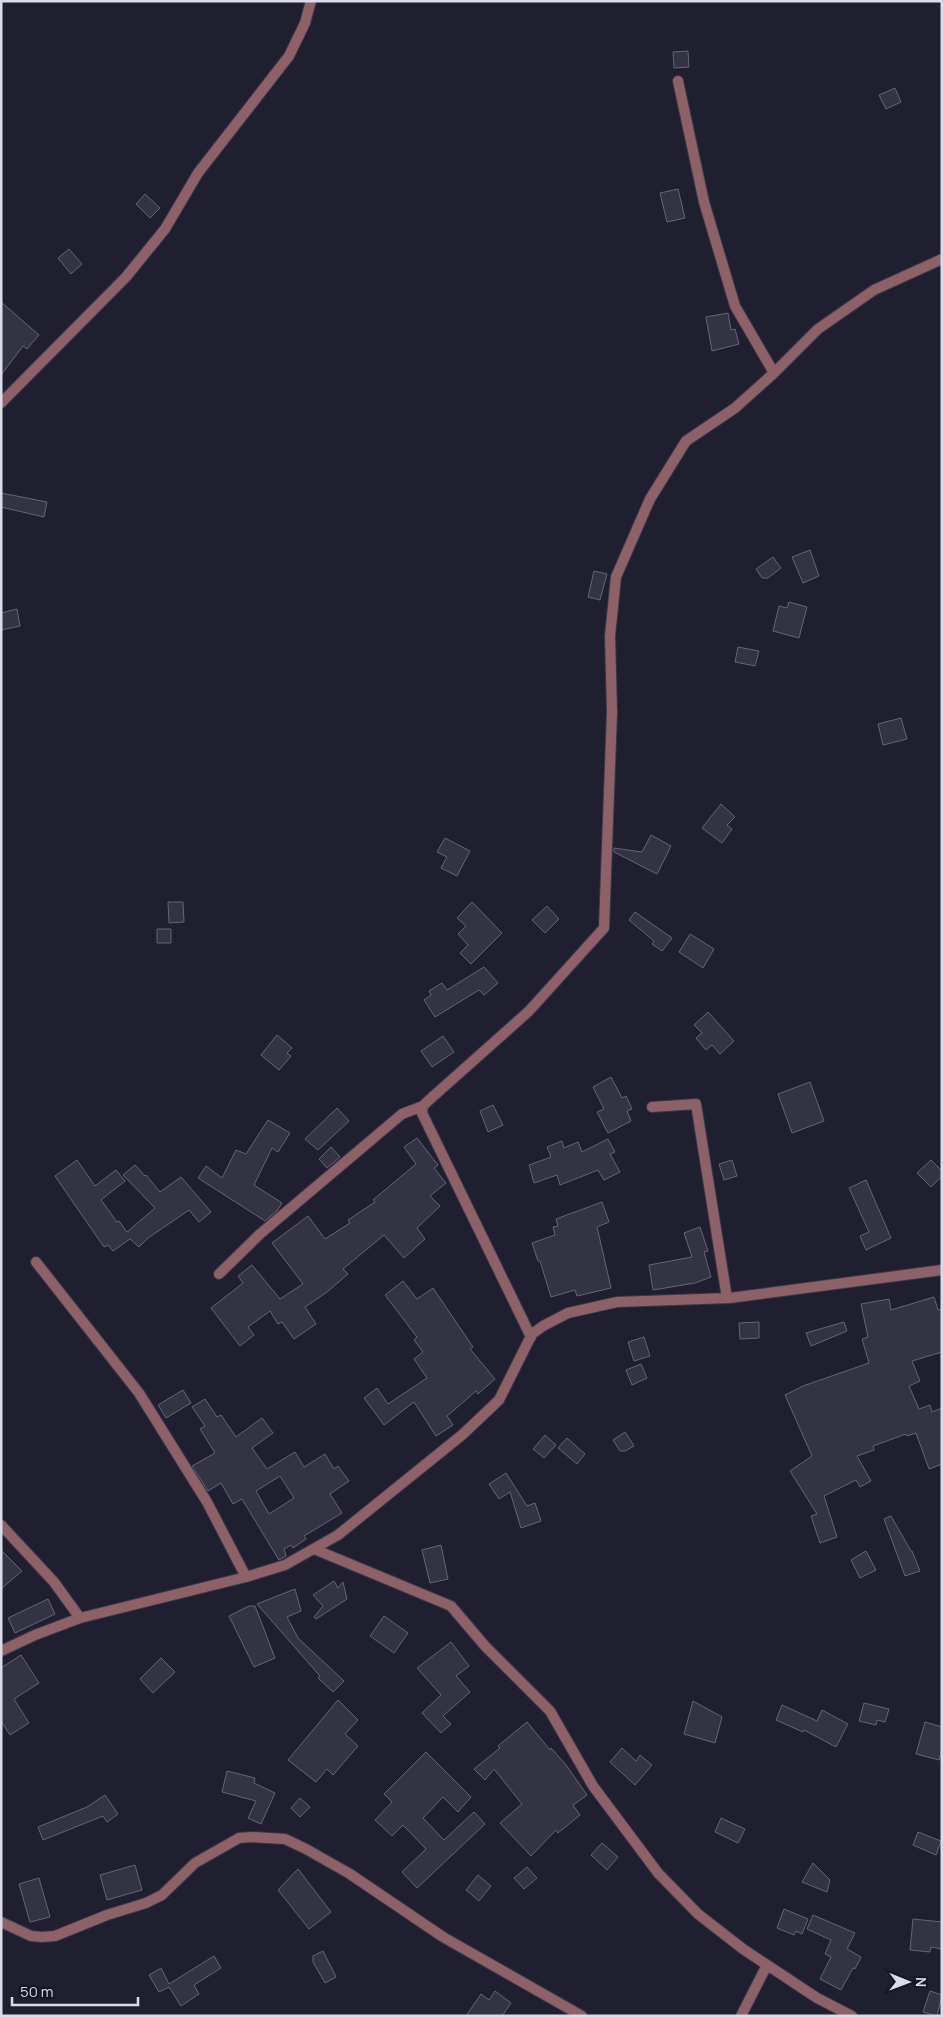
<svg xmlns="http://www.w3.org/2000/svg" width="943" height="2017" viewBox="0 0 943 2017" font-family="Manrope,sans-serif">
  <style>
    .building { fill: #334; stroke: #656578; fill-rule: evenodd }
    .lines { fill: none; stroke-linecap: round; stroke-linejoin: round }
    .minor-casing { stroke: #3a394a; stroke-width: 12 }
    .minor { stroke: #8e6168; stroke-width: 10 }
  </style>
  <rect width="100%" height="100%" fill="#201f30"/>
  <path class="building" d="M 688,51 L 689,67 L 674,68 L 673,52 Z
    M 895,88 L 901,102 L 886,109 L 879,95 Z
    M 678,189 L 685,218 L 667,222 L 660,193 Z
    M 145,194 L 160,208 L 150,218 L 136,204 Z
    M 69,249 L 82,264 L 71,274 L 58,258 Z
    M 1,302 L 39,335 L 27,349 L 23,346 L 1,375 Z
    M 728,313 L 731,330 L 735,329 L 739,344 L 712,351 L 706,317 Z
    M 1,493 L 47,502 L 44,517 L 1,507 Z
    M 810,550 L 819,576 L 803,583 L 792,557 Z
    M 773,557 L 781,568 L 768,578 L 762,578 L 756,569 Z
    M 594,571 L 607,574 L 600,600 L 588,597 Z
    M 789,602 L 807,607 L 799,638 L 773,631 L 779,606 L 787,608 Z
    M 17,609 L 20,626 L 1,630 L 1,613 Z
    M 738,647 L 759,651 L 755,666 L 735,662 Z
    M 901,718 L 907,739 L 883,745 L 878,724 Z
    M 721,804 L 735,817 L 727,825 L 732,829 L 722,843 L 702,828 Z
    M 651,835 L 671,846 L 657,874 L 614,852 L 614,848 L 642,852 Z
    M 445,838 L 470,851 L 457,876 L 441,868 L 447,857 L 437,852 Z
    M 168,902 L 183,902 L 184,922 L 169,923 Z
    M 472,902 L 502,933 L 471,964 L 460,953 L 468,945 L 458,934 L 466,926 L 457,918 Z
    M 547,906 L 559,919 L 545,933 L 532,920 Z
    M 635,912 L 672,938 L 662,951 L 652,944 L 654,941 L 629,920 Z
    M 157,929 L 171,929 L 171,943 L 157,943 Z
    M 690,934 L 714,949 L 703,968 L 679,952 Z
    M 484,967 L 498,983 L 484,995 L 479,990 L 435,1017 L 424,1000 L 431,995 L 429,991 L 442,983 L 447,990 Z
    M 708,1012 L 734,1041 L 720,1054 L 712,1045 L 706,1050 L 696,1038 L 702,1033 L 694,1025 Z
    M 277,1035 L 292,1048 L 287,1053 L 291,1056 L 279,1070 L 261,1055 Z
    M 443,1036 L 454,1052 L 432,1067 L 421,1051 Z
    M 611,1077 L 622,1098 L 626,1096 L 632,1109 L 627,1111 L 631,1121 L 608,1133 L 597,1112 L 604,1109 L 593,1087 Z
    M 810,1082 L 824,1121 L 792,1133 L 778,1094 Z
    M 493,1105 L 503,1125 L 488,1132 L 480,1111 Z
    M 337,1108 L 349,1121 L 318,1150 L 305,1139 Z
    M 268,1120 L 290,1133 L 278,1152 L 272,1148 L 254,1185 L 282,1203 L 277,1211 L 265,1221 L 198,1178 L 206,1166 L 222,1178 L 236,1150 L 246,1154 Z
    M 417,1138 L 438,1165 L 434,1168 L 446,1183 L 430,1196 L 440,1206 L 417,1228 L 425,1239 L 404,1258 L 384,1235 L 343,1269 L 348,1274 L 327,1292 L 305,1307 L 316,1324 L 294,1339 L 282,1322 L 278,1324 L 270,1311 L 248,1327 L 254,1335 L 240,1346 L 211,1308 L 243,1283 L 238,1276 L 252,1265 L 280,1299 L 303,1284 L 272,1243 L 308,1216 L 325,1239 L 350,1223 L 348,1220 L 375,1202 L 373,1200 L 416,1164 L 404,1147 Z
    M 608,1139 L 615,1152 L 610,1154 L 620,1172 L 604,1180 L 598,1170 L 560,1185 L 557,1175 L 534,1183 L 529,1165 L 551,1157 L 547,1147 L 562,1141 L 564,1148 L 578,1142 L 582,1152 Z
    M 331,1147 L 340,1157 L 327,1168 L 319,1159 Z
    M 77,1160 L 95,1186 L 116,1170 L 125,1181 L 101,1200 L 117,1222 L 119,1221 L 127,1232 L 155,1208 L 123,1175 L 135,1165 L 145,1176 L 146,1175 L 160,1192 L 181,1177 L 211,1212 L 199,1222 L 189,1210 L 148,1238 L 139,1247 L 130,1239 L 113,1251 L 108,1245 L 104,1247 L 55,1176 Z
    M 732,1160 L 737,1176 L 724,1180 L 719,1164 Z
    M 931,1160 L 942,1171 L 942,1176 L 931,1187 L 917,1173 Z
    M 866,1180 L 891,1238 L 866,1250 L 860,1236 L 869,1232 L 849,1188 Z
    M 602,1202 L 609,1222 L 597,1227 L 611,1288 L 577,1296 L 575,1290 L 551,1297 L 540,1261 L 538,1261 L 532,1243 L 555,1235 L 553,1227 L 558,1226 L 556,1219 Z
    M 700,1227 L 708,1251 L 704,1252 L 711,1277 L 695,1283 L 653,1290 L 649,1265 L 692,1257 L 684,1233 Z
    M 403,1281 L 417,1299 L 433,1288 L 473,1347 L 470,1349 L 495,1379 L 478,1394 L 476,1391 L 447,1416 L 453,1425 L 436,1436 L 414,1402 L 384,1425 L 364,1398 L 377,1388 L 388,1404 L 427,1378 L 414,1359 L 423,1352 L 414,1340 L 417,1337 L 385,1295 Z
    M 934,1297 L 938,1310 L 942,1309 L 942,1352 L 912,1361 L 920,1381 L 909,1386 L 919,1409 L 930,1405 L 932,1412 L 942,1408 L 942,1464 L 929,1469 L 916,1433 L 907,1436 L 906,1434 L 873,1446 L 874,1450 L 857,1456 L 871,1481 L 860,1487 L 856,1480 L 824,1496 L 837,1537 L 820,1543 L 811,1516 L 817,1514 L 790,1471 L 812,1456 L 785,1395 L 803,1386 L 869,1363 L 862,1339 L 868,1337 L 861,1304 L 889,1299 L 891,1310 Z
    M 759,1322 L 759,1338 L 740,1339 L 739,1323 Z
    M 844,1322 L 847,1331 L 811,1346 L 806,1333 Z
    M 644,1337 L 650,1356 L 634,1361 L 628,1342 Z
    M 641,1364 L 647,1378 L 632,1385 L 626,1370 Z
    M 183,1390 L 191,1403 L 166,1418 L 158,1405 Z
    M 205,1399 L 217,1417 L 221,1415 L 236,1437 L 262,1418 L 273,1433 L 252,1448 L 267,1469 L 295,1452 L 304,1467 L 325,1454 L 334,1469 L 338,1466 L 349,1481 L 330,1494 L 342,1513 L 304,1536 L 306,1539 L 293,1548 L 291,1545 L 284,1549 L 286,1556 L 279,1560 L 242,1499 L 233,1504 L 221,1483 L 208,1491 L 192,1466 L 215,1453 L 200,1429 L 205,1426 L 192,1407 ZM 280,1476 L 294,1498 L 269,1514 L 256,1491 Z
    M 625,1432 L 634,1446 L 625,1451 L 620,1451 L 613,1440 Z
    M 545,1435 L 556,1445 L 544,1458 L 533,1449 Z
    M 567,1438 L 585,1454 L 577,1464 L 558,1448 Z
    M 506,1473 L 527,1506 L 535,1503 L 541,1521 L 521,1528 L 510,1492 L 499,1499 L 489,1484 Z
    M 891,1516 L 911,1551 L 912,1551 L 920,1571 L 905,1576 L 884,1519 Z
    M 441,1545 L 448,1579 L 430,1583 L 422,1550 Z
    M 1,1550 L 22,1571 L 1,1589 Z
    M 866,1551 L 876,1570 L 860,1578 L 851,1560 Z
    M 334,1581 L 338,1588 L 343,1582 L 347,1599 L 316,1619 L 314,1617 L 323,1606 L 313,1595 Z
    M 295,1589 L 301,1611 L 287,1617 L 298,1638 L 344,1681 L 333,1692 L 318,1678 L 320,1676 L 257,1604 Z
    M 48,1599 L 55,1614 L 15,1633 L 8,1618 Z
    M 249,1606 L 255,1606 L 275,1658 L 254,1667 L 229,1616 Z
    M 384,1616 L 408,1633 L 394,1653 L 370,1636 Z
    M 451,1642 L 469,1666 L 456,1676 L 470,1692 L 443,1716 L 451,1724 L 441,1733 L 422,1713 L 441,1695 L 417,1668 Z
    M 21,1655 L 39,1683 L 14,1699 L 29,1723 L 10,1735 L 1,1721 L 1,1668 Z
    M 161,1658 L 175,1672 L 153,1693 L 140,1679 Z
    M 338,1700 L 358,1720 L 345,1734 L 358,1746 L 333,1775 L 327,1769 L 316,1782 L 288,1760 Z
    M 693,1701 L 722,1717 L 715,1743 L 684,1734 Z
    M 864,1703 L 889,1709 L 885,1722 L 877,1720 L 876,1725 L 859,1721 Z
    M 782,1705 L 817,1721 L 822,1710 L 848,1724 L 836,1747 L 804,1730 L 803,1732 L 776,1720 Z
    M 527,1722 L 550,1750 L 551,1748 L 566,1765 L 587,1795 L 573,1805 L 580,1815 L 558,1833 L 556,1830 L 531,1856 L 500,1823 L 522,1804 L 494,1769 L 485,1780 L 474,1769 L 500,1748 L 498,1746 Z
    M 925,1722 L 942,1727 L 942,1749 L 939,1760 L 916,1754 Z
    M 622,1748 L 636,1761 L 640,1755 L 652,1765 L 635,1785 L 610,1762 Z
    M 426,1752 L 471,1797 L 458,1812 L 443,1797 L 423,1818 L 444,1840 L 474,1812 L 485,1824 L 417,1888 L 402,1872 L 426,1849 L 403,1825 L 392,1836 L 375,1820 L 392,1802 L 384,1794 Z
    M 227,1771 L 255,1778 L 254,1783 L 275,1793 L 261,1824 L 248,1818 L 256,1801 L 222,1792 Z
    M 105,1795 L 118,1814 L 107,1822 L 103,1816 L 43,1840 L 38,1827 L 87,1807 Z
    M 300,1798 L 310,1807 L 300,1817 L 291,1808 Z
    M 721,1818 L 745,1829 L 738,1843 L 715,1832 Z
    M 918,1832 L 941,1841 L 936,1855 L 913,1845 Z
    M 602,1843 L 618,1857 L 607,1870 L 591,1855 Z
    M 813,1863 L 830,1880 L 827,1892 L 802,1882 Z
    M 135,1865 L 142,1890 L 107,1900 L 100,1875 Z
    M 527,1867 L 537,1878 L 524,1889 L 514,1878 Z
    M 298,1869 L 331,1912 L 309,1929 L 278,1890 Z
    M 478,1875 L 491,1886 L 479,1901 L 466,1890 Z
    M 39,1878 L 50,1917 L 30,1922 L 19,1884 Z
    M 784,1909 L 808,1919 L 802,1934 L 796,1931 L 794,1935 L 777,1928 Z
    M 813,1915 L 855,1933 L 847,1949 L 861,1957 L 855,1969 L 853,1968 L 841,1990 L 820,1979 L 831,1957 L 825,1954 L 831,1940 L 807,1929 Z
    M 913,1919 L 942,1922 L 942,1949 L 931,1947 L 930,1952 L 910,1950 Z
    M 323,1951 L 336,1977 L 325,1983 L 313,1962 L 313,1956 Z
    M 214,1956 L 221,1968 L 194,1985 L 199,1994 L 181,2006 L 169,1987 L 159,1992 L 149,1975 L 161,1968 L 169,1984 Z
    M 495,1991 L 511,2003 L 502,2016 L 466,2016 L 481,1994 L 489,2000 Z
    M 930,1991 L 942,1995 L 937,2016 L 923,2012 Z"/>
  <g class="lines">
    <defs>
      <path id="minor" d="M 678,81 L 704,202 L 735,306 L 774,373
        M 1,403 L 126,277 L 165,229 L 198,173 L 289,56 L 305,23 L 311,1
        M 652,1107 L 696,1104 L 727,1298
        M 36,1262 L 139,1393 L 207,1502 L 246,1577
        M 219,1274 L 260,1234 L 402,1114 L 423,1106
        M 531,1337 L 422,1113 L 423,1106 L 428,1101 L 529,1011 L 604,928 L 612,712 L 610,636 L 616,577 L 650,499 L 686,441 L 735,408 L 774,373 L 818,329 L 874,290 L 942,259
        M 1,1525 L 54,1582 L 80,1618
        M 314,1549 L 451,1606 L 485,1646 L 550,1711 L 593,1786 L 658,1873 L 698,1914 L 743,1949 L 817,1998 L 852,2016
        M 1,1651 L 35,1635 L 80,1618 L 246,1577 L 285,1565 L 338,1535 L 462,1435 L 499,1400 L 532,1334 L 543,1326 L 568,1313 L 617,1302 L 730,1298 L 942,1270
        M 1,1922 L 31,1936 L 42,1937 L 55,1936 L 107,1915 L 146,1903 L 162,1895 L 195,1863 L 239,1838 L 252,1837 L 285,1839 L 306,1849 L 350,1874 L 443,1937 L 582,2016
        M 741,2016 L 767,1965"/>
    </defs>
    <use href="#minor" class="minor-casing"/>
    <use href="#minor" class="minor"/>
  </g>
  <rect width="943" height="2017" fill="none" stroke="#dbdce7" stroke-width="5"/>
  <g transform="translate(908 1982) rotate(91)" stroke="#171626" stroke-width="4" paint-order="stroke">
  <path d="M0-4L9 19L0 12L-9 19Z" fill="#dbdce7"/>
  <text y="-8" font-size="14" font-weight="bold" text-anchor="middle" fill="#dbdce7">N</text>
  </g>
  <path d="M12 1997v8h126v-8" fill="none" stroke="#dbdce7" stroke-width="2.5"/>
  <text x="20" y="1997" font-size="15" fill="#dbdce7" stroke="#171626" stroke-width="4" paint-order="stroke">50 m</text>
</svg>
